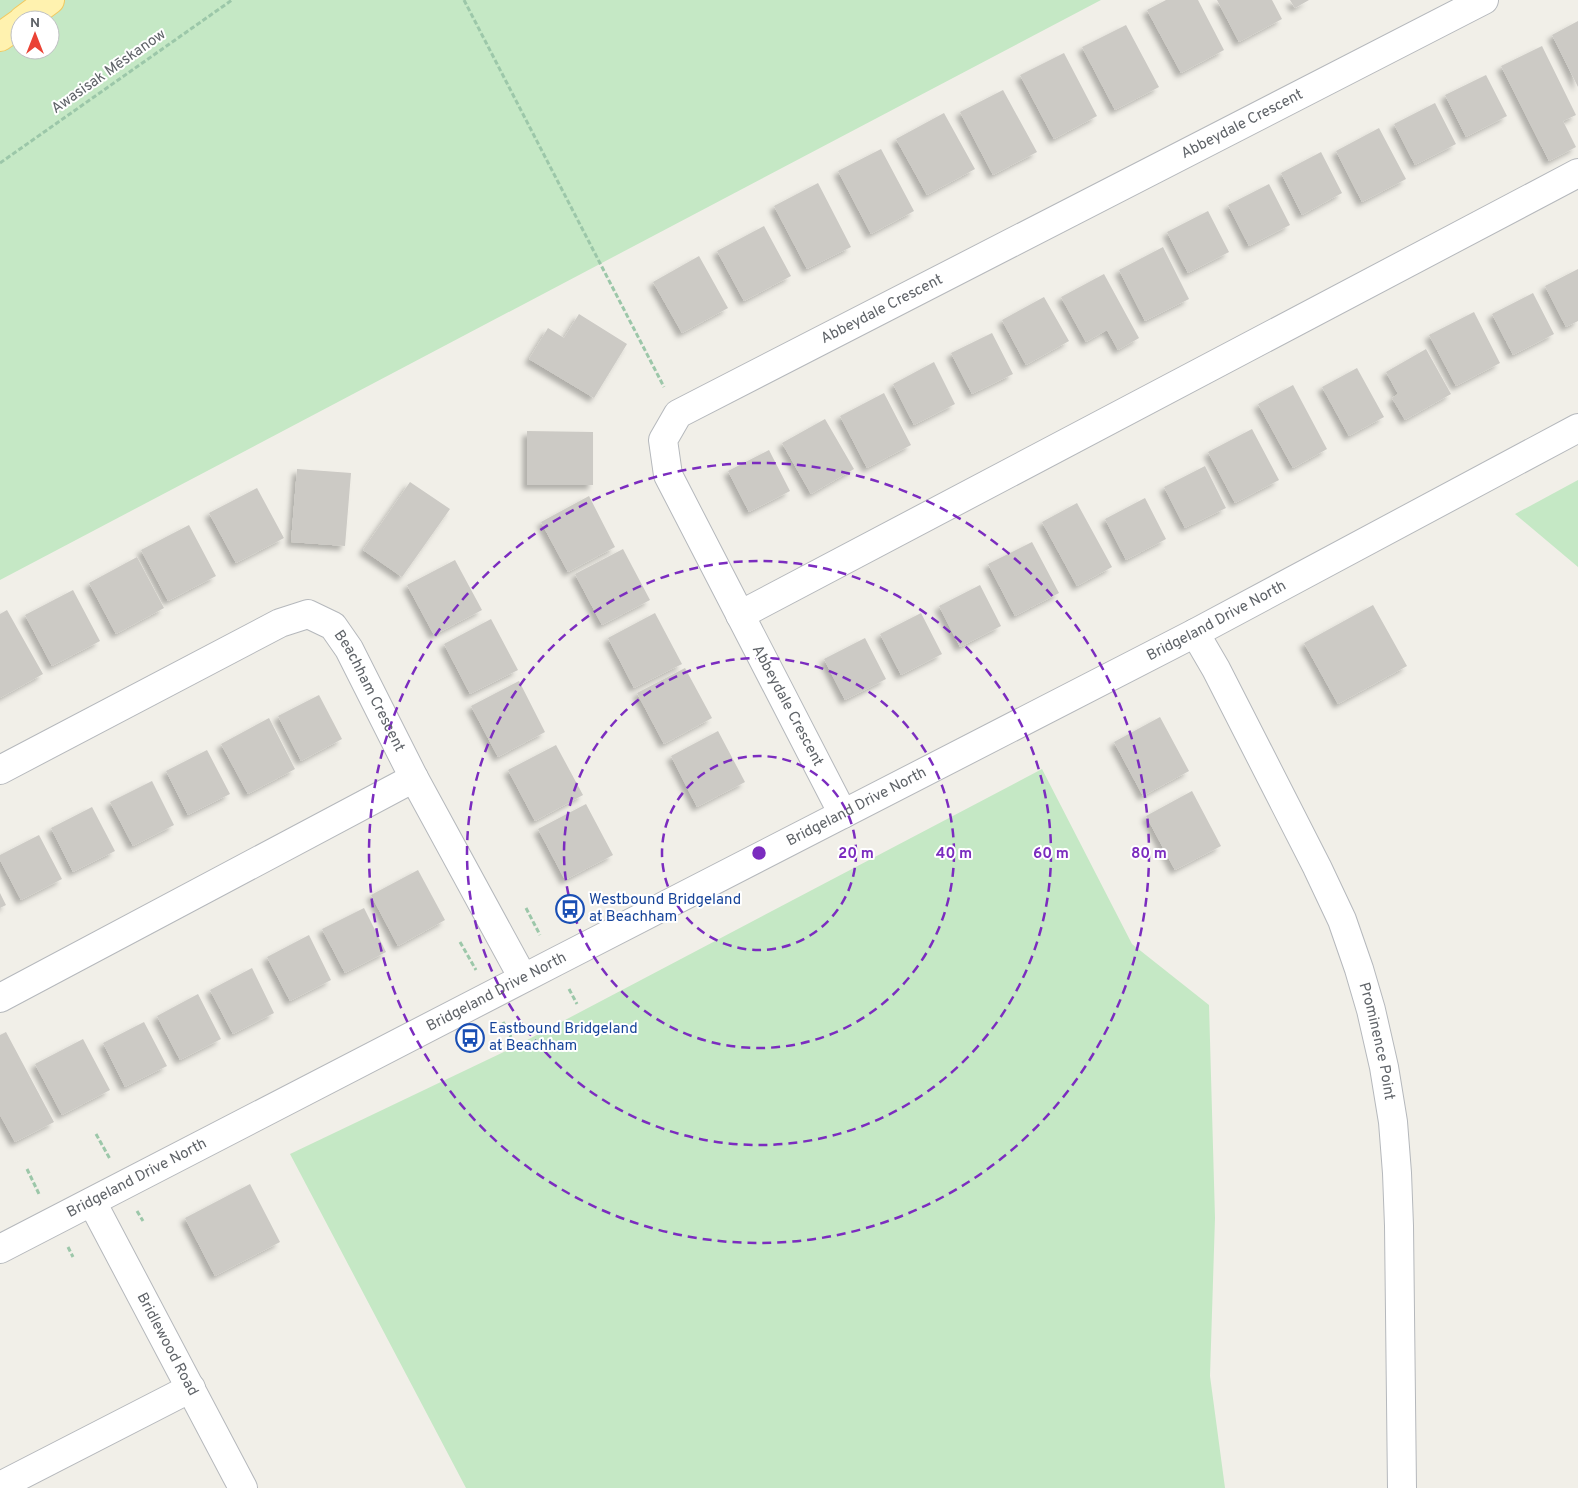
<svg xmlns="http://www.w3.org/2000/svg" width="1578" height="1488" viewBox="0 0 1578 1488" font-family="Overpass,sans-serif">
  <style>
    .green { fill: #c5e8c5; fill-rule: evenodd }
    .building { fill: #cccac5; filter: url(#shadow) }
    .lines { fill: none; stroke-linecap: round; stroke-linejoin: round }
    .minor-casing { stroke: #b5b8bc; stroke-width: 30 }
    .major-casing { stroke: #f2c960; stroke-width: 30 }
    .path { stroke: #9cc7a9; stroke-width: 3; stroke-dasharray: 5 2.5; stroke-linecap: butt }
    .minor { stroke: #fff; stroke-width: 28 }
    .major { stroke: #fff2af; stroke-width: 28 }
    .ring { fill: none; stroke: #7b2cbf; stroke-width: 2.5; stroke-dasharray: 9 6 }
    .labels { text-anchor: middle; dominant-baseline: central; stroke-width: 4; stroke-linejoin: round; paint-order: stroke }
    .street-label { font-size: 15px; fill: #5f6368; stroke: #fff }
    .transit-label { font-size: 15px; fill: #164399; stroke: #fff; text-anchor: start }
    .centre { fill: #7b2cbf; stroke: #fff; stroke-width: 2.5 }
    .ring-label { font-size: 15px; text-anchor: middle; font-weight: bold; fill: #7b2cbf; stroke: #fff; stroke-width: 4; stroke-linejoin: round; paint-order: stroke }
  </style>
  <defs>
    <filter id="shadow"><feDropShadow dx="-4.5" dy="4.5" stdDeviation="2.5" flood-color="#0004"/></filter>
  </defs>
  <rect width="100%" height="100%" fill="#f1efe8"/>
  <path class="green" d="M 0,0 L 1101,0 L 0,580 ZM 20,20 L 50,20 L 50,50 L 20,50 Z
    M 1578,480 L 1578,567 L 1515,514 Z
    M 1042,769 L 1132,944 L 1209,1005 L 1215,1218 L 1210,1376 L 1225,1488 L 466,1488 L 290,1154 L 510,1049 Z"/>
  <path class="building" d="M 1166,0 L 1198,0 L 1224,50 L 1181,73 L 1147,10 Z
    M 1217,0 L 1272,0 L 1282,19 L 1239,42 Z
    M 1290,0 L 1309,0 L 1295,8 Z
    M 1578,21 L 1578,87 L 1552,35 Z
    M 1126,25 L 1159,87 L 1115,110 L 1082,47 Z
    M 1542,46 L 1576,115 L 1563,121 L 1576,147 L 1549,161 L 1501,66 Z
    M 1064,53 L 1097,116 L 1054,139 L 1020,75 Z
    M 1486,75 L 1507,116 L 1466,137 L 1445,95 Z
    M 1003,90 L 1037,152 L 993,175 L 960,112 Z
    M 1435,103 L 1456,144 L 1415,165 L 1394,124 Z
    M 944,113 L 975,169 L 927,195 L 896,139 Z
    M 1379,128 L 1406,179 L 1362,202 L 1336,151 Z
    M 881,149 L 914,211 L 871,234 L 838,171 Z
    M 1321,152 L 1342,193 L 1302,215 L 1281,173 Z
    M 818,183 L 851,247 L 807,269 L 774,206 Z
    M 1269,184 L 1290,225 L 1249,246 L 1228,205 Z
    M 1208,211 L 1229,252 L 1188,273 L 1167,232 Z
    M 764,226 L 791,276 L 744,301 L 717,251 Z
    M 1163,247 L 1189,299 L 1145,321 L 1119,270 Z
    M 699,256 L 728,308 L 682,333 L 653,282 Z
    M 1578,269 L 1578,321 L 1566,327 L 1545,286 Z
    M 1104,274 L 1139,338 L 1118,350 L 1107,330 L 1086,342 L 1061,297 Z
    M 1533,293 L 1554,334 L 1513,355 L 1492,314 Z
    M 1044,297 L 1069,341 L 1026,365 L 1002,320 Z
    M 1474,312 L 1500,363 L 1456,386 L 1429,335 Z
    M 579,314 L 627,344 L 594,398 L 529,359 L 548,328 L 564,338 Z
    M 992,333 L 1013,374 L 972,394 L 951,353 Z
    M 1426,349 L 1451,394 L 1405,420 L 1392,398 L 1398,394 L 1386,372 Z
    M 934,362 L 955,404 L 914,425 L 893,384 Z
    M 1357,368 L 1384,417 L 1349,436 L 1322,387 Z
    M 1293,385 L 1327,449 L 1293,468 L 1258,404 Z
    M 884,393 L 911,445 L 867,468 L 840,416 Z
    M 825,419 L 854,469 L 811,494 L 782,443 Z
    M 1252,429 L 1279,480 L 1235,503 L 1208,452 Z
    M 527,431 L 593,432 L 593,485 L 527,485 Z
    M 769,450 L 790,491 L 749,512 L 728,471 Z
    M 1205,466 L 1226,508 L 1185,528 L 1164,487 Z
    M 297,469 L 351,473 L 345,546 L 291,542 Z
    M 410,482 L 450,509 L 402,577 L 363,550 Z
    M 257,488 L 284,538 L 236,563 L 209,513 Z
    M 589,496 L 615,547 L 568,572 L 541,522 Z
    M 1145,498 L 1166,539 L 1126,560 L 1105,519 Z
    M 1077,503 L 1112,567 L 1077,586 L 1042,522 Z
    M 189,525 L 216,576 L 168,601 L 141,550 Z
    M 1032,542 L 1059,593 L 1015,616 L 988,564 Z
    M 623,549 L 650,600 L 602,625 L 575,574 Z
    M 137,557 L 164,608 L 116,634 L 89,583 Z
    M 455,560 L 482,610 L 434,635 L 407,585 Z
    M 980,585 L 1001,626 L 960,647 L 939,606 Z
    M 73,590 L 100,641 L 52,666 L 25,615 Z
    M 1373,605 L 1407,666 L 1338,704 L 1304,643 Z
    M 7,610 L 43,674 L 0,698 L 0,614 Z
    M 655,613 L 682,664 L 634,688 L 608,638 Z
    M 921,613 L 942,654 L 901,675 L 880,634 Z
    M 491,619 L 518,670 L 470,694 L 444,644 Z
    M 865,638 L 886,679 L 845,700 L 824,659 Z
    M 685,668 L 712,718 L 664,744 L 637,693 Z
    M 519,681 L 545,732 L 498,757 L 471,706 Z
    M 319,695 L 342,739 L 301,761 L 278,716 Z
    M 1160,717 L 1189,771 L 1143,796 L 1114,742 Z
    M 269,718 L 295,769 L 248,794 L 221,744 Z
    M 718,731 L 745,782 L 697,807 L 671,756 Z
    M 556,745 L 583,795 L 535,821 L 508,770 Z
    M 207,750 L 230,794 L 188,815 L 166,771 Z
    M 152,781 L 174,825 L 133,846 L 110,802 Z
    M 1192,791 L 1221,846 L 1175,870 L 1146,816 Z
    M 586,804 L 613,855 L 565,880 L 538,829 Z
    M 92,807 L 115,851 L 73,872 L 51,828 Z
    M 39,835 L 62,879 L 21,900 L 0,860 L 0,855 Z
    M 418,870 L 445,920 L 398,946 L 371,895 Z
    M 0,893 L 6,905 L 0,908 Z
    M 364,908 L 386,952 L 345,973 L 322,929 Z
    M 309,935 L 331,980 L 290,1001 L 267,957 Z
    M 252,968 L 274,1013 L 233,1034 L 210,990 Z
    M 198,994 L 221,1039 L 180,1060 L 157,1016 Z
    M 144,1022 L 167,1066 L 125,1087 L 103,1043 Z
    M 6,1032 L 54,1122 L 15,1142 L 0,1115 L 0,1035 Z
    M 83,1039 L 110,1090 L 62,1115 L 35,1064 Z
    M 250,1184 L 280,1242 L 215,1276 L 185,1218 Z"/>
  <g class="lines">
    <defs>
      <g id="minor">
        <path d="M 740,615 L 1578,173"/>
        <path id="s1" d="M 1195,633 L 1216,669 L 1317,867 L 1342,920 L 1359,969 L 1371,1010 L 1384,1067 L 1393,1122 L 1397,1173 L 1399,1226 L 1402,1488"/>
        <path id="s2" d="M 0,770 L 280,623 L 308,614 L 333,626 L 349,649 L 414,778 L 523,978"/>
        <path id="s3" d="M 843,814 L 668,475 L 663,440 L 678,414 L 1484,0"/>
        <path d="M 0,998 L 414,778"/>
        <path id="s4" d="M 92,1202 L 243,1488"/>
        <path id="s5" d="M 0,1249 L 555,962 L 1195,633 L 1578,428"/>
        <path d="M 0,1486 L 191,1388"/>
      </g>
      <path id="major" d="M 23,20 L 50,0
        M 0,37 L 20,23"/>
    </defs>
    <use href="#minor" class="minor-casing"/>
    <use href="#major" class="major-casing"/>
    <path class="path" d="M 464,0 L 664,387
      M 0,163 L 232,0
      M 526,908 L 540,935
      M 460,942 L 476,970
      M 569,989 L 577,1004
      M 503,1022 L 511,1037
      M 96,1134 L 110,1159
      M 27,1169 L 40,1196
      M 137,1211 L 143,1221
      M 68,1247 L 73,1257"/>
    <use href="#minor" class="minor"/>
    <use href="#major" class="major"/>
  </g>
  <g class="ring">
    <circle cx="759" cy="853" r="97"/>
    <circle cx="759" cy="853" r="195"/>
    <circle cx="759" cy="853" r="292"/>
    <circle cx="759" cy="853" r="390"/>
  </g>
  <defs>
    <symbol id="bus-ring" viewBox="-11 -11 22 22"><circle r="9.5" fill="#fff" stroke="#1a4fb4" stroke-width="1.5"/><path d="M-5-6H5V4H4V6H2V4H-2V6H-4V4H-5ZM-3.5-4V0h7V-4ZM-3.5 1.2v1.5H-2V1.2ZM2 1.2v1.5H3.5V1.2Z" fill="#1a4fb4"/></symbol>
  </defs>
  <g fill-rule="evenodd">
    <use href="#bus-ring" x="554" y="893" width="32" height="32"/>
    <use href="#bus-ring" x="454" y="1022" width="32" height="32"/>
  </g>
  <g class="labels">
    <g class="street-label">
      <text transform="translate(109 72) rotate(-35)">Awasisak Mēskanow</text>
      <text stroke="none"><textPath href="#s3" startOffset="1081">Abbeydale Crescent</textPath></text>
      <text stroke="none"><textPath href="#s3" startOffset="676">Abbeydale Crescent</textPath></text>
      <text stroke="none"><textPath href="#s5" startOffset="1369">Bridgeland Drive North</textPath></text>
      <text stroke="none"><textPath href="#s2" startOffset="448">Beachham Crescent</textPath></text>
      <text transform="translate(787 706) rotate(62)">Abbeydale Crescent</text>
      <text stroke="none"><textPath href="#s5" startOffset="964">Bridgeland Drive North</textPath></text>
      <text stroke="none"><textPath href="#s5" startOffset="559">Bridgeland Drive North</textPath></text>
      <text stroke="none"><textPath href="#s1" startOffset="449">Prominence Point</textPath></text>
      <text stroke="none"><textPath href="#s5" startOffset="154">Bridgeland Drive North</textPath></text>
      <text stroke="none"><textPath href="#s4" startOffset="161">Bridlewood Road</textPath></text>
    </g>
    <g class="transit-label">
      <text x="589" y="900">Westbound Bridgeland<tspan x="589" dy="17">at Beachham</tspan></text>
      <text x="489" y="1029">Eastbound Bridgeland<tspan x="489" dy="17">at Beachham</tspan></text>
    </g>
  </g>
  <circle cx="759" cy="853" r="8" class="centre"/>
  <g class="ring-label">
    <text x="856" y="858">20 m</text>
    <text x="954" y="858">40 m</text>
    <text x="1051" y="858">60 m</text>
    <text x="1149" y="858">80 m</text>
  </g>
  <g transform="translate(35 35)"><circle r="24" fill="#ffffff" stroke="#bfc1c3"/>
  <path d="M0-4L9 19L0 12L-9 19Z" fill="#ea4335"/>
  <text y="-8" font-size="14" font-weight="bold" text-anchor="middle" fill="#5f6368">N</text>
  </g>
</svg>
